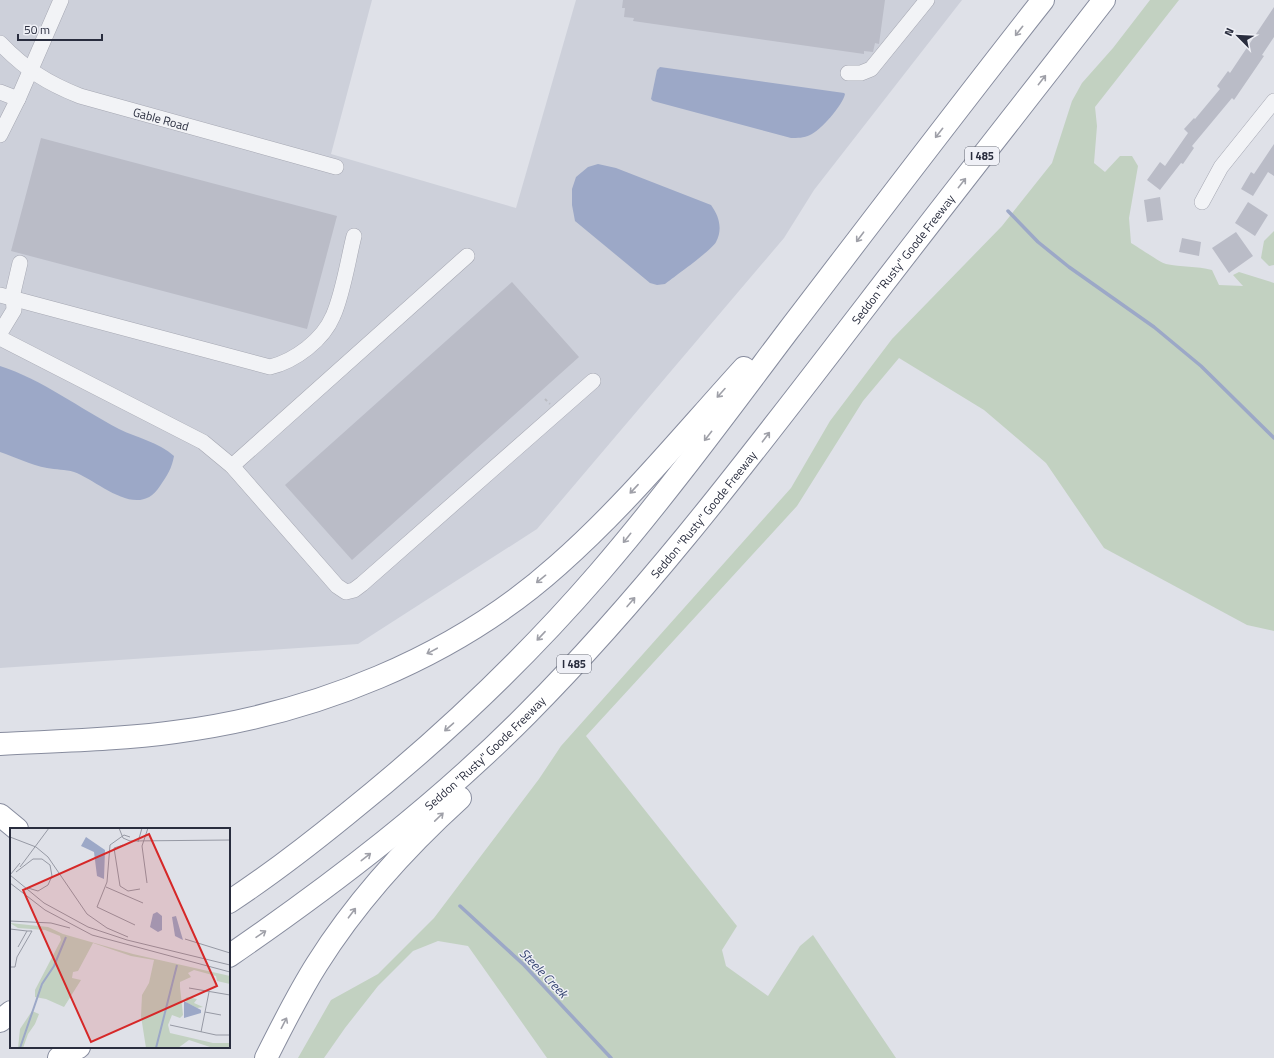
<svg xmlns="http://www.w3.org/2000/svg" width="1274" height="1058" viewBox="0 0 1274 1058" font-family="'Titillium Web',sans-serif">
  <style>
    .built { fill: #cdd0da }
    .green { fill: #c2d1c1 }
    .water { fill: #9ca8c7 }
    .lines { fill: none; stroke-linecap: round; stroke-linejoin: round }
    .stream { stroke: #9ca8c7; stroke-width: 3.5 }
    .building { fill: #babcc7 }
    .minor-casing { stroke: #a5a7b2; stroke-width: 16 }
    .highway-casing { stroke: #878c9e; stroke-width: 24 }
    .path { stroke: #babcc2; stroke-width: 2; stroke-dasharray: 3 3; stroke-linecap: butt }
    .minor { stroke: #f2f3f6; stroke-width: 15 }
    .highway { stroke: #fff; stroke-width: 22 }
    .oneway { stroke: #9fa0a8 }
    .labels { text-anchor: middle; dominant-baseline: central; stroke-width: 3; stroke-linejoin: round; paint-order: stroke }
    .shield { fill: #eff0f6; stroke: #646875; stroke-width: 1 }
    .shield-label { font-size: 11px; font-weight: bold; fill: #292d3e }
    .street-label { font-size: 12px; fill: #292d3e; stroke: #eff0f6 }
    .water-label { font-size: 13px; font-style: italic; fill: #354471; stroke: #eff0f6 }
    .inset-river { fill: none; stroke: #9ca8c7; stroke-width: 2 }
    .inset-road { fill: none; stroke: #9699a4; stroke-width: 1 }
    .view { fill: #d62828; fill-opacity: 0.15; stroke: #d62828; stroke-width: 2 }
    .inset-edge { fill: none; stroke: #292d3e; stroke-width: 2 }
  </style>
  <rect width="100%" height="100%" fill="#dfe1e8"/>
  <path class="built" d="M 0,0 L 372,0 L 331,154 L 516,208 L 576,0 L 962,0 L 814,190 L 784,238 L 537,529 L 358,644 L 0,668 Z"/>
  <path class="green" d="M 1150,0 L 1179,0 L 1095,107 L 1097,126 L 1094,163 L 1105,172 L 1120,156 L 1132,156 L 1138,166 L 1129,218 L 1131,243 C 1138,247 1161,263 1166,264 C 1181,267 1197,266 1212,270 L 1219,285 L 1243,286 L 1233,275 L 1239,272 L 1274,283 L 1274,631 L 1247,625 L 1104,548 L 1046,463 L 984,410 L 899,358 L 863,401 L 797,506 L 586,736 L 737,926 L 722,950 L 726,966 L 768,996 L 800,946 L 813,935 L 896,1058 L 547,1058 L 468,946 L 438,941 L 413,951 L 378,986 L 345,1028 L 324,1058 L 298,1058 L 331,1000 L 378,974 L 434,918 L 539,779 L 561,746 L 791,488 L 830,421 L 892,339 L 1002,226 L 1052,163 L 1072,101 L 1082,83 L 1113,48 Z
    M 1274,231 L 1274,265 L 1269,266 L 1261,258 L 1264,241 Z"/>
  <path class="water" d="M 660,67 L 844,93 L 845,94 C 843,105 820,131 810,135 C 804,138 797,138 791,138 L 653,101 L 651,99 L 657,70 Z
    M 598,164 L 616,168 L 711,205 C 719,216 723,229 716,242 C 712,250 674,277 665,284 L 657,285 L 650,283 L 575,221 L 572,205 L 572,189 L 576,177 L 588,167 Z
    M 0,366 C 43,380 79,408 119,429 C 137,438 159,442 174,456 C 172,468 167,476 160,486 C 138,521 99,481 74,472 C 65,469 56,470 47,468 C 31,465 15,457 0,452 Z"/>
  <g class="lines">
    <path class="stream" d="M 1008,211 L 1038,242 L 1069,267 L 1154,327 L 1201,366 L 1274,438
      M 460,906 L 524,965 L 611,1058"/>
  </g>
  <path class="building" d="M 623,0 L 885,0 L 879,44 L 875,43 L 873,52 L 864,51 L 864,54 L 633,21 L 634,18 L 624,17 L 625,8 L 622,8 Z
    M 1274,7 L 1274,37 L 1262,55 L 1264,56 L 1234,100 L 1232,98 L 1192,146 L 1194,148 L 1183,164 L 1181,163 L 1160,190 L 1147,180 L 1160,162 L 1165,166 L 1188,133 L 1184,129 L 1194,118 L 1195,119 L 1220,89 L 1217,86 L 1228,71 L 1230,73 Z
    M 41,138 L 337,216 L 307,329 L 11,251 Z
    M 1274,144 L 1274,176 L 1268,172 L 1253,196 L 1241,189 L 1251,172 L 1254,174 Z
    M 1160,197 L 1163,220 L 1147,222 L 1144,200 Z
    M 1248,202 L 1268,215 L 1255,236 L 1235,223 Z
    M 1236,232 L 1253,256 L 1229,273 L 1212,248 Z
    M 1182,238 L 1201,242 L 1199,256 L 1179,252 Z
    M 512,282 L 579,357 L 352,560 L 285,485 Z"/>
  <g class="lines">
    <defs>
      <g id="minor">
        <path id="s1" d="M 0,43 C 25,69 47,83 80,96 L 336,167"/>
        <path d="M 848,73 L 861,73 L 871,69 L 927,0"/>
        <path d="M 0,92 L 18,99"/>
        <path d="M 0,135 L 18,99 L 61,0"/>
        <path d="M 1202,202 L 1221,167 L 1274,101"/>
        <path d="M 0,295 L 270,367 C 295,361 323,340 333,316 C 343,294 348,260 354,236"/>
        <path d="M 0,333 L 14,310 L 13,293 L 20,263"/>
        <path d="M 0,338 L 203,442 L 232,466 L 337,586 L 346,592 L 354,590 L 362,584 L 593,381"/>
        <path d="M 232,466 L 467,256"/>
      </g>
      <g id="highway">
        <path d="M 0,744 C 57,741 118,740 175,732 C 313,714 453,659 558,565 C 626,505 683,435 744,368"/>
        <path d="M 0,815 L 17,829"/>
        <path d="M 229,902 C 270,875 309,845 347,814 C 438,741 523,661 599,573 C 666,495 727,412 788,331 C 873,220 957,109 1043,0"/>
        <path id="s2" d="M 229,956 C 335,883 437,805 528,713 C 653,587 759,445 867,305 C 945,203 1025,102 1104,0"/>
        <path d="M 0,1021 L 11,1012"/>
        <path d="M 59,1058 L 79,1047"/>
        <path d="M 266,1058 C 282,1026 298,994 317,964 C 356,902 406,847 460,798"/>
      </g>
    </defs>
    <use href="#minor" class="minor-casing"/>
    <use href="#highway" class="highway-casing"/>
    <path class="path" d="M 545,399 L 550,404"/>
    <use href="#minor" class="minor"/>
    <use href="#highway" class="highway"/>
  </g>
  <defs><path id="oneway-shaft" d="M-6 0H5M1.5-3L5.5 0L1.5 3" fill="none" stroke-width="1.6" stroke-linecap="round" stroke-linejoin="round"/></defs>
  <g class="oneway">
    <use href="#oneway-shaft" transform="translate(1019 31) rotate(128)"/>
    <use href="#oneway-shaft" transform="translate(1042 80) rotate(-52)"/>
    <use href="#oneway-shaft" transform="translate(939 133) rotate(128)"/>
    <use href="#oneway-shaft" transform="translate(962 183) rotate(-52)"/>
    <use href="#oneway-shaft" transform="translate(860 237) rotate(127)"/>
    <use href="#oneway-shaft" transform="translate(721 393) rotate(132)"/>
    <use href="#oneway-shaft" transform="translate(708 436) rotate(128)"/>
    <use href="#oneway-shaft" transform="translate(766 437) rotate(-53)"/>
    <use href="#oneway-shaft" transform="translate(634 489) rotate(133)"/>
    <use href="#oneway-shaft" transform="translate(627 538) rotate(129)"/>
    <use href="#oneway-shaft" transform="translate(541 579) rotate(141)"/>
    <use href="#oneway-shaft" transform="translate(631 602) rotate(-49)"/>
    <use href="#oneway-shaft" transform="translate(541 636) rotate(133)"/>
    <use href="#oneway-shaft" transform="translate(432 651) rotate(152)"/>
    <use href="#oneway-shaft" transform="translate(449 727) rotate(139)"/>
    <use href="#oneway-shaft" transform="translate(439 817) rotate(-44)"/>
    <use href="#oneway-shaft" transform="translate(366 857) rotate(-38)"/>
    <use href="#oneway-shaft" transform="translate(352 913) rotate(-53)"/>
    <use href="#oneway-shaft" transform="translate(261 934) rotate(-34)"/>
    <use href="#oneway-shaft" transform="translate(284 1023) rotate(-63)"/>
  </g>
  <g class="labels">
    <g class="shield">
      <rect x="965" y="147" width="34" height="18" rx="3"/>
      <rect x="557" y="655" width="34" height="18" rx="3"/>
    </g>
    <g class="shield-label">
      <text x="982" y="156">I 485</text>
      <text x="574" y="664">I 485</text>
    </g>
    <g class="street-label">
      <text stroke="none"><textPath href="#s1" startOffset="181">Gable Road</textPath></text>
      <text stroke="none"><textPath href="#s2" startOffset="975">Seddon "Rusty" Goode Freeway</textPath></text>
      <text stroke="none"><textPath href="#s2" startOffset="651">Seddon "Rusty" Goode Freeway</textPath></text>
      <text stroke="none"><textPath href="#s2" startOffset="327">Seddon "Rusty" Goode Freeway</textPath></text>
    </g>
    <g class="water-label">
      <text transform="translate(544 973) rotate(46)">Steele Creek</text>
    </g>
  </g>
  <g transform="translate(10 828)">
    <rect width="220" height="220" fill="#dfe1e8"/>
    <path d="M 0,95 L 38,99 L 53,106 L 123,126 L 220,148 L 220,156 L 207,153 L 206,148 L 184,142 L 178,145 L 181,149 L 170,154 L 170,159 L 173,187 L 170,190 L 162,187 L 158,197 L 160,205 L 203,215 L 220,215 L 220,219 L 203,220 L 179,212 L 168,220 L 136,220 L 131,188 L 132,167 L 139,155 L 144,132 L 121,128 L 83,115 L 68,143 L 63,144 L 62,150 L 71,152 L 54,179 L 36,171 L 25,169 L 25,162 L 51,112 L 50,108 L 35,102 L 8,100 ZM 177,169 L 187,171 L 184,175 L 193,179 L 187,180 L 177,175 L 175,171 ZM 22,183 L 29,186 L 25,196 L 18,206 L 13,220 L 8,220 L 10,201 Z" fill="#c2d1c1"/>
    <path d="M 76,9 L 95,22 L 94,51 L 87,48 L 84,24 L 71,18 ZM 147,84 L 152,88 L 152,102 L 148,104 L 140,99 L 143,86 ZM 166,88 L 173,112 L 165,108 L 162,89 ZM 174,173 L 191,182 L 191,185 L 174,190 Z" fill="#9ca8c7"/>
    <path class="inset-river" d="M 10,220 L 32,156 L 44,138 L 56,109M 146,220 L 167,137"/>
    <path class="inset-road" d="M 109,0 L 113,10 L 120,13 L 220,12M 0,9 L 26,19 L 38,29 L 77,86 L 97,100 L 118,109M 120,9 L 114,7 L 100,17 L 97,54 L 87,79 L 125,97M 128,14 L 132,0M 113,17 L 104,20 L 110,58 L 118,63 L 130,61M 10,39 L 39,0M 6,44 L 23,31 L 32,31 L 40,37 L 42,48 L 38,57 L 28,63 L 18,60M 0,47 L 10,35M 0,47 L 34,75 L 78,99 L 117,112 L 220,137M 0,55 L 35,82 L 82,107 L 220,144M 137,55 L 132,18 L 138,0M 96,59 L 133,75M 0,93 L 41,95 L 60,100M 0,101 L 17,103 L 8,119M 175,111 L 220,125M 0,139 L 5,139 L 7,129 L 22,103 L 17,103M 179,160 L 220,167M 195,184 L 211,187M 160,197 L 206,207 L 220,207M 191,204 L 199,164"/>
    <path class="view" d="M 139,6 L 207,158 L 81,214 L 13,62 Z"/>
    <rect width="220" height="220" class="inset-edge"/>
  </g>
  <g transform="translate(1238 36) rotate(294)" stroke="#eff0f6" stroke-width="3" paint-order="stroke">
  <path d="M0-3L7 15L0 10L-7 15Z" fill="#292d3e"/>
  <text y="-6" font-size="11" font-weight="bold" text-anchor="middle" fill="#292d3e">N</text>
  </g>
  <path d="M18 34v6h84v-6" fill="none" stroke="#292d3e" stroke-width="2"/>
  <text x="24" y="34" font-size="12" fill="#292d3e" stroke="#eff0f6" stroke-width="3" paint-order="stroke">50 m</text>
</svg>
